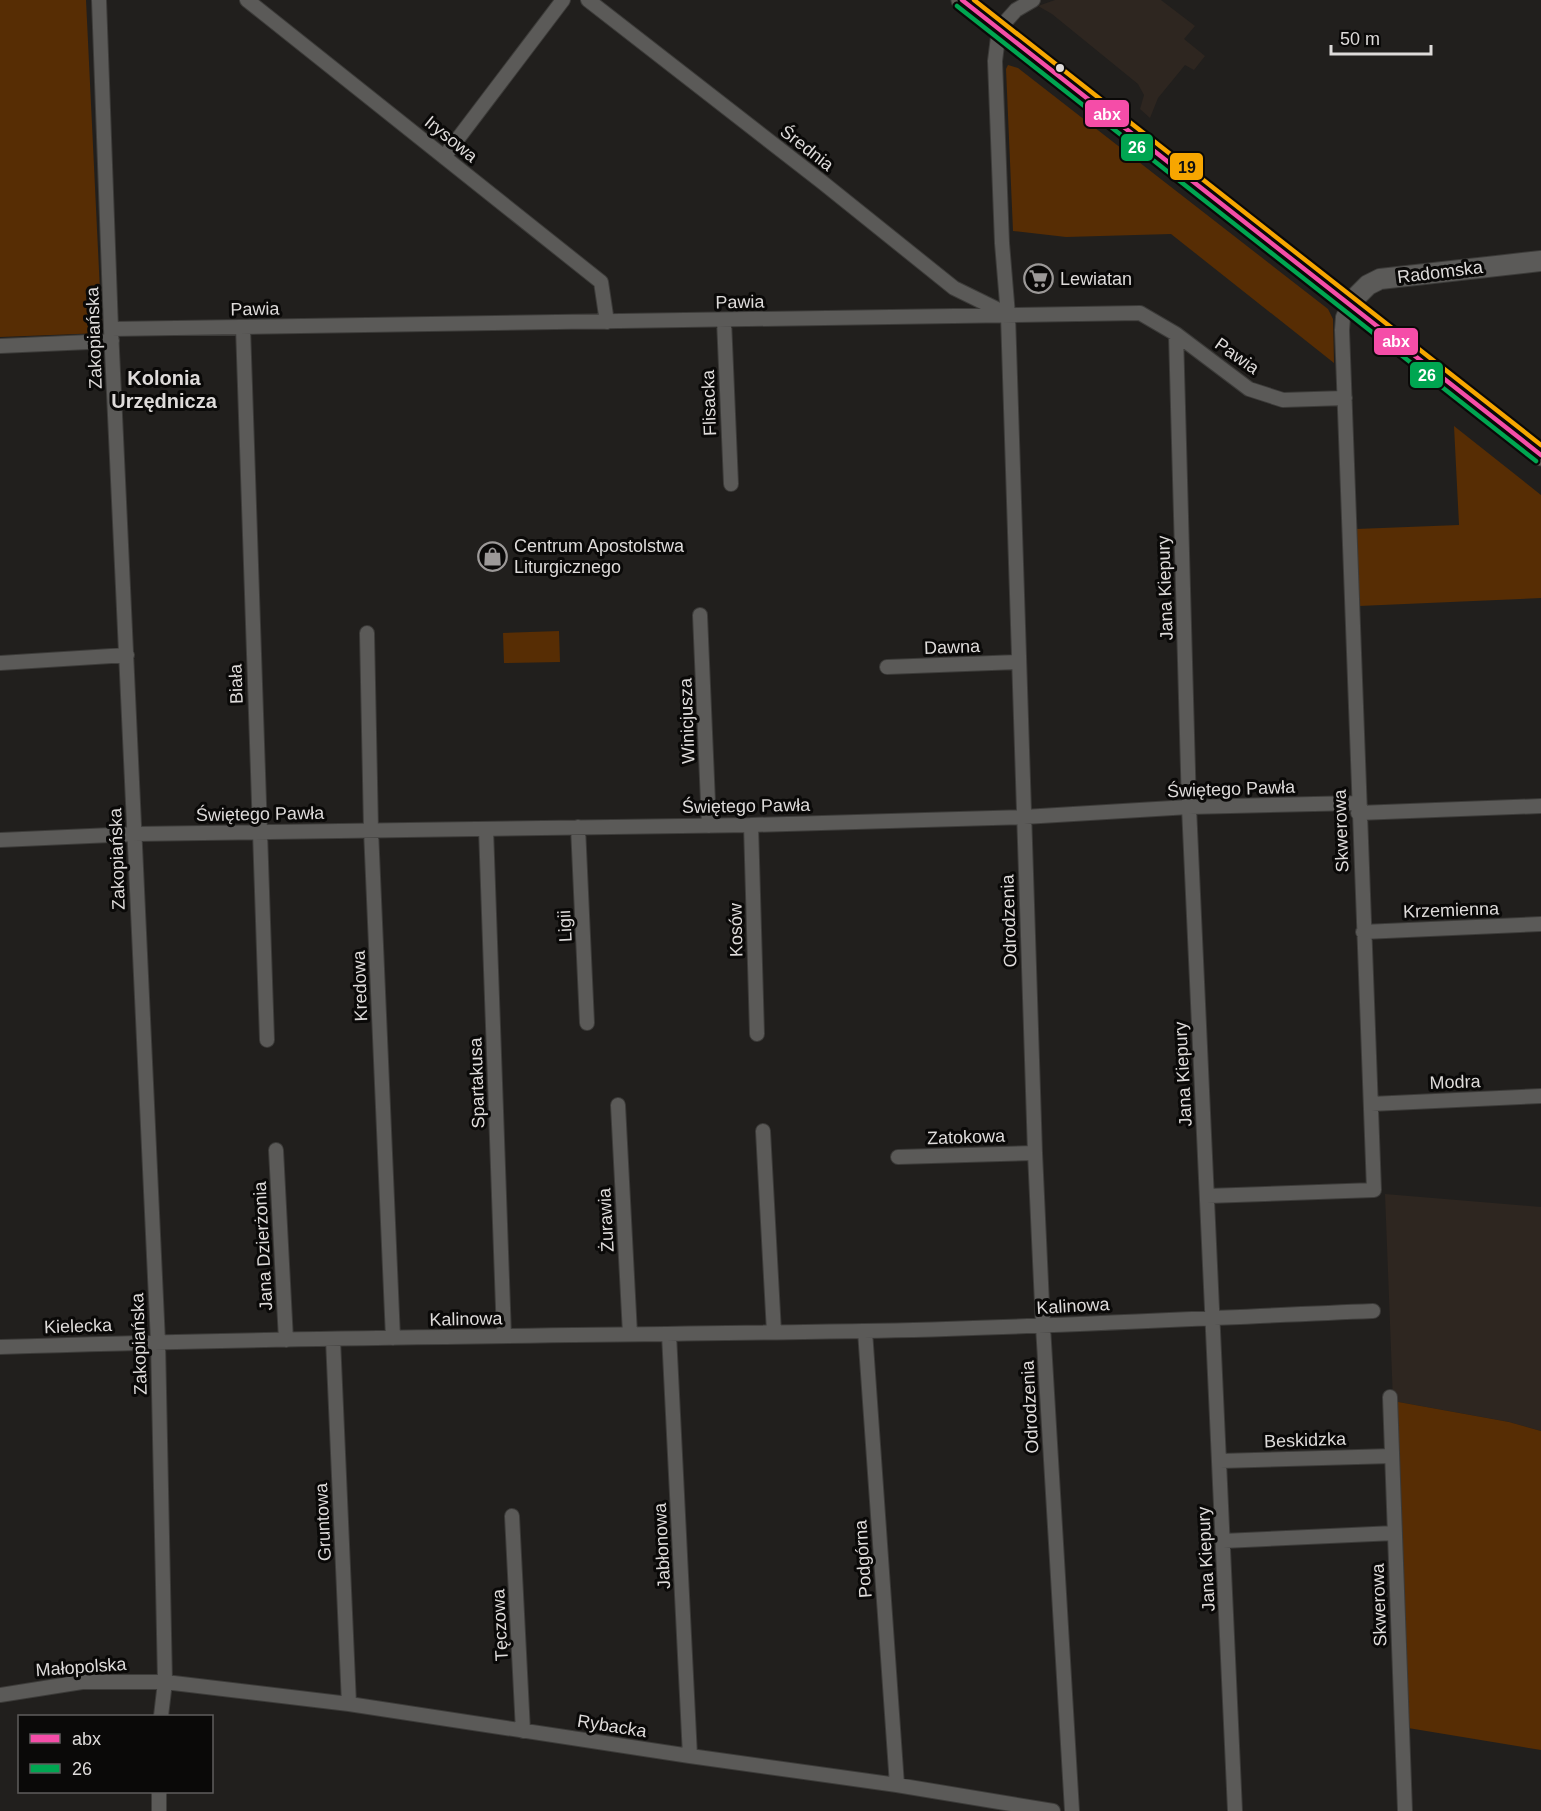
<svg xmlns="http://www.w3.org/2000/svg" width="1541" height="1811" viewBox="0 0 1541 1811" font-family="Helvetica,sans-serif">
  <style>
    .built { fill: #2e2620 }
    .green { fill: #572d04 }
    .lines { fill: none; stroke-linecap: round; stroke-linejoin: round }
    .street-casing { stroke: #3c3b39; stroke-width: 16 }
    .secondary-casing { stroke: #3c3b39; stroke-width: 22 }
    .primary-casing { stroke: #3c3b39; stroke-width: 23 }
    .street { stroke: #5b5a58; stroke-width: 14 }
    .secondary { stroke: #5b5a58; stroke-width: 20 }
    .primary { stroke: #5f5a54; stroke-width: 21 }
    .bus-1-casing { stroke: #0a0908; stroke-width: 9 }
    .bus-2-casing { stroke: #0a0908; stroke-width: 9 }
    .bus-3-casing { stroke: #0a0908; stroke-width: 9 }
    .bus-1 { stroke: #f54da8; stroke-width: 4.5 }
    .bus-2 { stroke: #00a651; stroke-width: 4.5 }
    .bus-3 { stroke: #f7a600; stroke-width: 4.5 }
    .bus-dot { fill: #dedbda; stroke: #0a0908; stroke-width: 2 }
    .labels { text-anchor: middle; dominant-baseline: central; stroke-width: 6; stroke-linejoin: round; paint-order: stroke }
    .street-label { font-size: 18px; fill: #dedbda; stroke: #0a0908 }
    .poi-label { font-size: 18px; fill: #dedbda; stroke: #0a0908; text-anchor: start }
    .neighbourhood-label { font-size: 20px; font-weight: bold; fill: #dedbda; stroke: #0a0908 }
    .line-badge { stroke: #0a0908; stroke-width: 2 }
    .badge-label { font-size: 16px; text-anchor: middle; font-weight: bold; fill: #fff }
    .pale-badge-label { font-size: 16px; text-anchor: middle; font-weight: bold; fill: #111 }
  </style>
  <rect width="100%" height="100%" fill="#211f1d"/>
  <path class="built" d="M 1055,0 L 1161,0 L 1195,26 L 1184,39 L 1205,56 L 1194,70 L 1185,65 L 1158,98 L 1150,118 L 1140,109 L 1144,95 L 1138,84 L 1052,14 L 1038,6 Z
    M 1385,1194 L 1541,1207 L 1541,1431 L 1509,1422 L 1393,1401 Z"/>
  <path class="green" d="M 0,0 L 86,0 L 102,333 L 0,337 Z
    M 1008,65 L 1018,68 L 1328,309 L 1333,319 L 1334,363 L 1171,234 L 1066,237 L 1013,231 L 1006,69 Z
    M 1454,426 L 1541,495 L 1541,598 L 1359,606 L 1356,529 L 1459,525 Z
    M 559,631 L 560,662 L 504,663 L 503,633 Z
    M 1393,1401 L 1509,1422 L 1541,1431 L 1541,1750 L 1408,1728 Z"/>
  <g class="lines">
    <defs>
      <path id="street" d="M 99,0 L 111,329 L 158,1342 L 165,1682 L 161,1716
        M 247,0 L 601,282 L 607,322
        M 588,0 L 822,182 L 954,288 L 1007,314
        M 1033,0 L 1016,10 L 999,29 L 995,61 L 1002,243 L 1008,315 L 1035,1153 L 1043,1326 L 1072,1811
        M 444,157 L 563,0
        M 724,320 L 731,484
        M 243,327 L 267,1040
        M 111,329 L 1140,313 L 1176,334 L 1249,389 L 1283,400 L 1345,398
        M 1176,334 L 1189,807 L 1235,1811
        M 0,346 L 112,341
        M 700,615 L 709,826
        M 367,633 L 371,830 L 393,1338
        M 0,663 L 127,655
        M 887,667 L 1019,662
        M 1358,813 L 1541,806
        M 751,825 L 757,1034
        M 578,827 L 587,1023
        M 486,829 L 504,1336
        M 0,840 L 134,834 L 751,825 L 1024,817 L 1189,807 L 1358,803
        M 1363,932 L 1541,924
        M 1371,1104 L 1541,1096
        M 618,1105 L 630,1334
        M 763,1131 L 774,1332
        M 276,1150 L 286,1340
        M 898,1157 L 1035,1153
        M 1207,1196 L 1374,1190 L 1342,330 L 1343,317 L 1349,304
        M 865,1331 L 897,1785
        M 669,1334 L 690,1756
        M 333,1339 L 349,1704
        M 0,1347 C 287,1337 575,1336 863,1331 C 1033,1328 1203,1318 1373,1311
        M 1390,1397 L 1405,1811
        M 1220,1461 L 1392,1456
        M 512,1516 L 523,1731
        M 1223,1541 L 1395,1533
        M 0,1695 L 82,1682 L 165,1682 L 349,1704 L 690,1756 L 897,1785 L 1053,1811
        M 159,1811 L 159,1792"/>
      <path id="secondary" d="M 1349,304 L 1368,285 L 1380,279 L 1541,261"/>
      <path id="primary" d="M 962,0 L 1541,455"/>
    </defs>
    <use href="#street" class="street-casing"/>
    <use href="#secondary" class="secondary-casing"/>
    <use href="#primary" class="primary-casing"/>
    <use href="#street" class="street"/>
    <use href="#secondary" class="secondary"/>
    <use href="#primary" class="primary"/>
    <defs>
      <path id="bus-1" d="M 962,0 L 1541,455"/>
      <path id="bus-2" d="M 957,6 L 1536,461"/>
      <path id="bus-3" d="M 974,0 L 1541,445"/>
    </defs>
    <use href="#bus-1" class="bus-1-casing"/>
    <use href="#bus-2" class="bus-2-casing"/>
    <use href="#bus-3" class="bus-3-casing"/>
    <use href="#bus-1" class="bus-1"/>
    <use href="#bus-2" class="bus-2"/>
    <use href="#bus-3" class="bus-3"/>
  </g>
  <defs>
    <symbol id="supermarket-ring" viewBox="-11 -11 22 22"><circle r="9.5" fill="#0a0908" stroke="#9c9998" stroke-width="1.5"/><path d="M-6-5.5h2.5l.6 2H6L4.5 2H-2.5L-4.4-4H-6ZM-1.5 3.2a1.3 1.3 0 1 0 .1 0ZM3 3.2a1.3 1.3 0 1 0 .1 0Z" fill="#9c9998"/></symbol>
    <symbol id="shop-ring" viewBox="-11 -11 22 22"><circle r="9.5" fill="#0a0908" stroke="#9c9998" stroke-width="1.5"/><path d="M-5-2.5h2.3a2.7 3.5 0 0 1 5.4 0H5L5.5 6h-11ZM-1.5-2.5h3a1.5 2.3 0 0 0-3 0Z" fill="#9c9998"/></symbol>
  </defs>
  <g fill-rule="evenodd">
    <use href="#supermarket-ring" x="1022" y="262" width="33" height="33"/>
    <use href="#shop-ring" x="476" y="540" width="33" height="33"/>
  </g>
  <circle class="bus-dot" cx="1060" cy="68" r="5"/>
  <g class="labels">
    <g class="street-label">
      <text transform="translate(451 139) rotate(39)">Irysowa</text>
      <text transform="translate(807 148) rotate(38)">Średnia</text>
      <text transform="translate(1440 272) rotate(-7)">Radomska</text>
      <text transform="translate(740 302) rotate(-1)">Pawia</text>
      <text transform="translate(255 309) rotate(-1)">Pawia</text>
      <text transform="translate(94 338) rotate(-92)">Zakopiańska</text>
      <text transform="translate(1237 356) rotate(35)">Pawia</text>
      <text transform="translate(709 403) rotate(-92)">Flisacka</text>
      <text transform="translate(1165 588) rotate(-92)">Jana Kiepury</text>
      <text transform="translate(952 647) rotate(-2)">Dawna</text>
      <text transform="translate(236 684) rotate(-92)">Biała</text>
      <text transform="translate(687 721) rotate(-92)">Winicjusza</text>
      <text transform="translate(1231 789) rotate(-2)">Świętego Pawła</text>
      <text transform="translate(746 806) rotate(-1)">Świętego Pawła</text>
      <text transform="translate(260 814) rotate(-1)">Świętego Pawła</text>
      <text transform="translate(1341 831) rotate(-92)">Skwerowa</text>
      <text transform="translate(117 859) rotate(-92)">Zakopiańska</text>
      <text transform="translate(1451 910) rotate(-2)">Krzemienna</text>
      <text transform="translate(1009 921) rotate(-92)">Odrodzenia</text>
      <text transform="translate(565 926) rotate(-93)">Ligii</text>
      <text transform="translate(736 930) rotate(-91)">Kosów</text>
      <text transform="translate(360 986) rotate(-92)">Kredowa</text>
      <text transform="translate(1183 1074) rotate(-93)">Jana Kiepury</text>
      <text transform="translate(1455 1082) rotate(-2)">Modra</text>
      <text transform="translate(477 1083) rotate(-92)">Spartakusa</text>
      <text transform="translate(966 1137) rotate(-2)">Zatokowa</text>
      <text transform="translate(606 1220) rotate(-93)">Żurawia</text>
      <text transform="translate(263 1246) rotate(-93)">Jana Dzierżonia</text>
      <text transform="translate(1073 1306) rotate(-3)">Kalinowa</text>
      <text transform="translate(466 1319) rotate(-1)">Kalinowa</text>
      <text transform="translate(78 1326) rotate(-2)">Kielecka</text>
      <text transform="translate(139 1344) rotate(-92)">Zakopiańska</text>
      <text transform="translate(1030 1407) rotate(-93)">Odrodzenia</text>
      <text transform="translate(1305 1440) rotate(-2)">Beskidzka</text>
      <text transform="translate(323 1522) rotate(-93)">Gruntowa</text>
      <text transform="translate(662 1546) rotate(-93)">Jabłonowa</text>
      <text transform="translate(863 1559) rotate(-94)">Podgórna</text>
      <text transform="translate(1206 1559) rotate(-93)">Jana Kiepury</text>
      <text transform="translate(1379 1605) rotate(-92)">Skwerowa</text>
      <text transform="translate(500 1625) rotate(-93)">Tęczowa</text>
      <text transform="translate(81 1667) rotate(-4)">Małopolska</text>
      <text transform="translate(612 1726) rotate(9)">Rybacka</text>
    </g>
    <g class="poi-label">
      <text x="1060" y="279">Lewiatan</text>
      <text x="514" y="546">Centrum Apostolstwa<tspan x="514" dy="21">Liturgicznego</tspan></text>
    </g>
    <g class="neighbourhood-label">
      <text x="164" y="378">Kolonia<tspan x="164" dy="23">Urzędnicza</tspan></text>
    </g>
  </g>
  <g class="line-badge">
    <rect x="1084" y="99" width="46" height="29" rx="6" fill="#f54da8"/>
    <rect x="1120" y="133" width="34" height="29" rx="6" fill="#00a651"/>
    <rect x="1169" y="152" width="35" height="29" rx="6" fill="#f7a600"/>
    <rect x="1373" y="327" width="46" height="29" rx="6" fill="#f54da8"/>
    <rect x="1409" y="361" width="35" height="28" rx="6" fill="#00a651"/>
  </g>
  <g class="badge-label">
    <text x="1107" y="120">abx</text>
    <text x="1137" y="153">26</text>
    <text x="1396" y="347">abx</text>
    <text x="1427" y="381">26</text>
  </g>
  <g class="pale-badge-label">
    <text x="1187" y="173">19</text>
  </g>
  <rect x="18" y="1715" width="195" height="78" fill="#0a0908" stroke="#5f5d5c" stroke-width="1.5"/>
  <rect x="30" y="1734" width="30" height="9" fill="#f54da8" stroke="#5f5d5c" stroke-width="1.5"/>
  <text x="72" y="1745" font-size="18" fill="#dedbda">abx</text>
  <rect x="30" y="1764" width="30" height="9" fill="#00a651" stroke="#5f5d5c" stroke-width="1.5"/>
  <text x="72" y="1775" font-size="18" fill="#dedbda">26</text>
  <path d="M1331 45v9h100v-9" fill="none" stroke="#dedbda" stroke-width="3"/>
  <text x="1340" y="45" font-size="18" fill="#dedbda" stroke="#0a0908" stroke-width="4.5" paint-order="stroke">50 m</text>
</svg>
